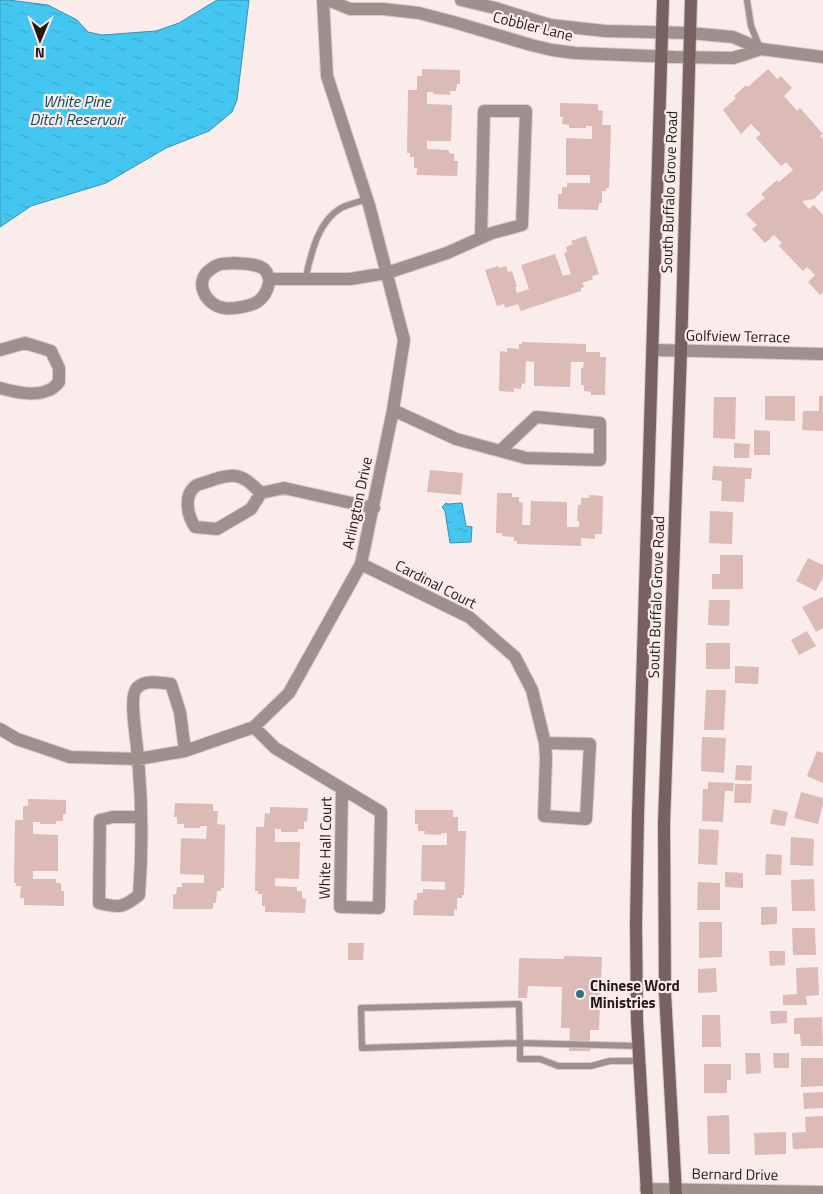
<svg xmlns="http://www.w3.org/2000/svg" width="823" height="1194" viewBox="0 0 823 1194" font-family="'Titillium Web',sans-serif">
  <style>
    .water { fill: url(#water-ripples); stroke: #3a92b0 }
    .building { fill: #dcbab6 }
    .lines { fill: none; stroke-linecap: round; stroke-linejoin: round }
    .service-casing { stroke: #d8cac8; stroke-width: 8 }
    .minor-casing { stroke: #d8cac8; stroke-width: 14 }
    .tertiary-casing { stroke: #d8cac8; stroke-width: 14 }
    .secondary-casing { stroke: #d8cac8; stroke-width: 14 }
    .service { stroke: #9f908e; stroke-width: 6 }
    .minor { stroke: #9f908e; stroke-width: 12 }
    .tertiary { stroke: #9f908e; stroke-width: 12 }
    .secondary { stroke: #776260; stroke-width: 12 }
    .poi-dot { fill: #337187; stroke: #faecea; stroke-width: 2 }
    .labels { text-anchor: middle; dominant-baseline: central; stroke-width: 4.5; stroke-linejoin: round; paint-order: stroke }
    .street-label { font-size: 15px; fill: #251817; stroke: #faecea }
    .poi-label { font-size: 15px; font-weight: bold; fill: #251817; stroke: #faecea; text-anchor: start }
    .water-label { font-size: 16px; font-style: italic; fill: #0e4658; stroke: #faecea }
  </style>
  <defs>
    <pattern id="water-ripples" width="26" height="14" patternUnits="userSpaceOnUse" patternTransform="scale(1.25)"><rect width="26" height="14" fill="#43c7f1"/><path d="M2 4q2-2 4 0t4 0M15 11q2-2 4 0t4 0" fill="none" stroke="#3baace"/></pattern>
  </defs>
  <rect width="100%" height="100%" fill="#faecea"/>
  <path class="water" d="M 0,0 L 8,0 L 48,5 L 77,20 L 88,32 L 102,35 L 156,31 L 179,23 L 217,0 L 249,0 L 237,100 L 232,112 L 209,131 L 166,148 L 106,183 L 31,206 L 0,227 Z
    M 446,503 L 448,504 L 462,503 L 466,526 L 472,527 L 471,542 L 450,543 L 445,511 L 442,507 Z"/>
  <path class="building" d="M 422,69 L 460,70 L 460,84 L 457,84 L 456,91 L 450,91 L 450,95 L 433,94 L 433,92 L 427,92 L 427,104 L 452,105 L 451,141 L 427,141 L 427,149 L 449,150 L 449,153 L 454,154 L 454,161 L 458,161 L 457,176 L 417,175 L 417,168 L 414,168 L 414,157 L 410,157 L 410,153 L 407,153 L 408,90 L 417,90 L 417,76 L 422,76 Z
    M 768,69 L 777,79 L 781,76 L 792,88 L 784,96 L 797,111 L 800,108 L 823,134 L 820,136 L 823,139 L 823,190 L 814,199 L 802,201 L 809,209 L 814,205 L 823,215 L 823,292 L 820,295 L 808,282 L 815,275 L 807,267 L 803,271 L 779,246 L 782,243 L 774,235 L 765,243 L 752,229 L 757,225 L 746,214 L 765,198 L 761,194 L 777,180 L 779,182 L 793,170 L 786,162 L 781,166 L 756,138 L 761,134 L 751,124 L 741,134 L 723,110 L 736,98 L 734,96 L 746,85 L 748,87 Z
    M 560,103 L 598,104 L 598,110 L 603,111 L 602,125 L 611,125 L 609,188 L 606,188 L 606,191 L 602,191 L 602,203 L 599,203 L 598,210 L 558,209 L 558,194 L 562,194 L 562,187 L 567,187 L 567,183 L 590,183 L 590,175 L 566,175 L 566,138 L 592,139 L 592,126 L 586,126 L 586,128 L 569,128 L 569,125 L 562,124 L 563,117 L 560,117 Z
    M 586,236 L 599,274 L 592,276 L 593,279 L 582,283 L 584,287 L 581,288 L 581,291 L 521,311 L 518,304 L 505,308 L 504,304 L 497,306 L 485,270 L 498,266 L 499,268 L 506,266 L 508,272 L 512,271 L 517,287 L 515,287 L 517,293 L 529,289 L 521,265 L 555,254 L 563,276 L 571,274 L 564,253 L 567,252 L 566,247 L 573,244 L 571,241 Z
    M 522,342 L 586,344 L 586,352 L 600,352 L 600,357 L 606,357 L 605,395 L 591,395 L 591,392 L 584,391 L 584,385 L 581,385 L 581,368 L 583,368 L 584,362 L 571,362 L 570,387 L 534,386 L 534,362 L 526,361 L 525,384 L 522,383 L 521,389 L 514,388 L 514,392 L 499,391 L 500,351 L 507,352 L 507,348 L 519,349 L 519,344 L 522,344 Z
    M 765,396 L 795,396 L 795,421 L 765,420 Z
    M 819,396 L 823,396 L 823,431 L 802,430 L 803,411 L 819,411 Z
    M 714,397 L 736,397 L 735,439 L 713,438 Z
    M 754,430 L 770,431 L 770,455 L 754,455 Z
    M 734,443 L 750,444 L 749,458 L 734,458 Z
    M 713,466 L 752,468 L 751,479 L 745,479 L 744,502 L 721,501 L 722,481 L 712,480 Z
    M 430,470 L 463,473 L 461,495 L 427,492 Z
    M 497,493 L 512,493 L 512,497 L 519,497 L 519,502 L 523,503 L 522,525 L 530,525 L 531,501 L 567,502 L 567,527 L 579,527 L 579,521 L 577,521 L 578,505 L 581,505 L 581,498 L 589,498 L 589,495 L 603,496 L 602,534 L 595,534 L 595,539 L 581,538 L 581,546 L 517,544 L 517,541 L 514,541 L 514,537 L 502,536 L 502,533 L 496,533 Z
    M 710,511 L 733,512 L 732,544 L 709,543 Z
    M 720,555 L 743,555 L 743,589 L 712,589 L 712,574 L 720,574 Z
    M 808,558 L 823,565 L 823,577 L 816,591 L 796,581 Z
    M 822,597 L 823,598 L 823,628 L 816,632 L 802,607 Z
    M 709,600 L 730,600 L 729,626 L 708,625 Z
    M 807,631 L 816,646 L 799,655 L 791,640 Z
    M 706,643 L 730,643 L 730,669 L 706,669 Z
    M 735,666 L 759,667 L 758,684 L 735,683 Z
    M 706,690 L 726,690 L 724,730 L 704,730 Z
    M 702,737 L 726,738 L 724,773 L 701,771 Z
    M 817,751 L 823,753 L 823,783 L 807,776 Z
    M 736,765 L 752,766 L 751,781 L 735,780 Z
    M 708,782 L 734,783 L 733,791 L 725,791 L 723,822 L 702,821 L 703,789 L 708,789 Z
    M 735,784 L 752,784 L 751,803 L 734,803 Z
    M 801,792 L 823,798 L 823,804 L 818,824 L 794,818 Z
    M 28,799 L 66,800 L 66,814 L 63,814 L 63,821 L 56,821 L 56,824 L 40,824 L 40,822 L 33,822 L 33,834 L 58,835 L 58,871 L 33,871 L 33,879 L 56,879 L 56,883 L 61,883 L 61,891 L 64,891 L 64,906 L 24,905 L 24,898 L 20,898 L 21,886 L 16,886 L 16,883 L 14,883 L 15,820 L 23,820 L 23,806 L 28,806 Z
    M 175,803 L 213,804 L 213,811 L 218,811 L 217,824 L 225,825 L 224,888 L 221,888 L 221,891 L 217,891 L 216,903 L 213,903 L 213,909 L 173,909 L 173,894 L 176,894 L 177,887 L 182,887 L 182,883 L 204,883 L 204,875 L 180,874 L 181,838 L 206,839 L 207,826 L 200,826 L 200,828 L 184,828 L 184,824 L 177,824 L 177,817 L 174,817 Z
    M 270,807 L 308,808 L 307,822 L 304,821 L 304,829 L 298,829 L 298,832 L 281,832 L 281,829 L 275,829 L 275,842 L 300,842 L 299,879 L 275,878 L 275,886 L 297,887 L 297,891 L 302,891 L 302,898 L 306,899 L 305,913 L 265,912 L 265,906 L 262,906 L 262,894 L 258,894 L 258,891 L 255,891 L 256,827 L 264,827 L 265,813 L 270,814 Z
    M 773,809 L 788,812 L 785,826 L 770,824 Z
    M 415,810 L 453,810 L 453,817 L 458,817 L 458,831 L 466,831 L 464,895 L 462,895 L 462,898 L 457,898 L 457,910 L 454,909 L 454,916 L 413,915 L 414,900 L 417,900 L 417,893 L 423,893 L 423,889 L 445,890 L 445,882 L 421,881 L 422,845 L 447,845 L 447,833 L 441,833 L 441,835 L 424,834 L 425,831 L 418,831 L 418,824 L 415,824 Z
    M 699,829 L 719,830 L 717,865 L 698,864 Z
    M 791,837 L 814,839 L 813,866 L 790,865 Z
    M 766,854 L 782,855 L 781,875 L 765,875 Z
    M 725,872 L 743,873 L 743,888 L 725,887 Z
    M 814,879 L 815,911 L 792,911 L 791,880 Z
    M 698,882 L 720,883 L 720,910 L 697,910 Z
    M 761,907 L 777,907 L 777,924 L 761,925 Z
    M 699,922 L 722,922 L 722,957 L 699,958 Z
    M 792,928 L 815,928 L 816,955 L 793,955 Z
    M 348,943 L 364,943 L 363,960 L 348,960 Z
    M 769,951 L 785,951 L 785,965 L 770,966 Z
    M 564,956 L 602,957 L 599,1030 L 590,1030 L 590,1051 L 569,1051 L 570,1028 L 561,1028 L 562,987 L 528,986 L 527,998 L 518,998 L 519,958 L 564,959 Z
    M 818,967 L 819,995 L 806,996 L 807,1005 L 783,1005 L 783,995 L 797,994 L 796,968 Z
    M 716,968 L 717,992 L 698,993 L 698,969 Z
    M 770,1011 L 787,1011 L 787,1023 L 771,1024 Z
    M 702,1015 L 720,1015 L 721,1047 L 702,1047 Z
    M 822,1017 L 823,1046 L 801,1046 L 800,1034 L 794,1034 L 794,1018 Z
    M 745,1053 L 760,1053 L 761,1073 L 746,1074 Z
    M 773,1053 L 789,1053 L 789,1068 L 774,1068 Z
    M 801,1058 L 823,1058 L 823,1086 L 801,1087 Z
    M 704,1064 L 731,1064 L 731,1080 L 727,1080 L 727,1093 L 704,1093 Z
    M 823,1092 L 823,1108 L 804,1109 L 803,1093 Z
    M 729,1115 L 730,1154 L 708,1154 L 707,1116 Z
    M 823,1116 L 823,1148 L 793,1149 L 792,1133 L 806,1132 L 805,1117 Z
    M 786,1132 L 786,1154 L 755,1155 L 754,1133 Z"/>
  <g class="lines">
    <defs>
      <path id="service" d="M 747,0 L 751,26 L 760,48
        M 305,280 C 311,255 317,222 341,208 C 349,204 359,202 367,199
        M 639,1046 L 520,1043 L 519,1004 L 361,1008 L 362,1048 L 520,1043 L 520,1059 L 540,1059 L 558,1066 L 591,1066 L 610,1061 L 640,1061"/>
      <path id="minor" d="M 328,0 L 350,9 L 383,9 L 419,13 L 457,23 L 531,45 L 552,50 L 575,53 L 674,57 L 733,58 L 761,49
        M 461,0 L 495,8 L 550,25 L 605,31 L 690,33 L 733,37 L 761,49 L 823,57
        M 233,263 C 243,264 256,263 264,269 C 267,272 270,278 269,283 C 265,302 253,306 235,308 C 231,308 227,309 224,308 C 205,305 193,281 211,269 C 213,268 216,265 218,265 C 223,263 229,264 233,263 Z
        M 270,279 L 350,279 L 387,273 L 447,253 L 492,233 L 522,225 L 526,111 L 484,111 L 481,238
        M 0,350 L 25,343 L 51,351 L 59,368 L 59,382 C 56,385 53,389 49,390 C 35,397 15,392 0,388
        M 653,350 L 823,354
        M 393,410 L 456,439 L 526,458 L 600,460 L 600,423 L 536,417 L 500,451
        M 261,493 C 253,486 246,477 235,476 C 228,475 219,478 212,480 C 208,482 202,483 197,485 C 183,494 187,515 195,527 L 217,529 L 251,509 L 261,493 L 284,488 L 374,508
        M 361,564 L 469,617 L 515,657 L 532,690 L 545,743 L 546,758 L 544,816 L 586,819 L 590,744 L 545,743
        M 254,727 L 275,748 L 381,812 L 379,908 L 340,907 L 342,789
        M 0,729 L 17,739 L 70,757 L 138,759 L 185,751 L 254,727 L 289,693 L 361,564 L 393,410 L 404,340 L 369,205 L 327,76 L 323,0
        M 141,817 L 113,817 L 100,820 L 99,903 C 119,908 123,908 139,895 C 143,843 142,790 136,739 C 135,728 129,693 138,687 C 146,679 161,683 171,684 L 180,712 L 185,751"/>
      <path id="tertiary" d="M 646,1189 L 823,1192"/>
      <path id="secondary" d="M 647,1194 L 637,1021 L 636,924 L 638,816 L 663,0
        M 676,1194 L 665,993 L 664,823 L 681,351 L 691,0"/>
    </defs>
    <use href="#service" class="service-casing"/>
    <use href="#minor" class="minor-casing"/>
    <use href="#tertiary" class="tertiary-casing"/>
    <use href="#secondary" class="secondary-casing"/>
    <use href="#service" class="service"/>
    <use href="#minor" class="minor"/>
    <use href="#tertiary" class="tertiary"/>
    <use href="#secondary" class="secondary"/>
  </g>
  <circle class="poi-dot" cx="580" cy="994" r="5"/>
  <g class="labels">
    <g class="street-label">
      <text transform="translate(533 26) rotate(14)">Cobbler Lane</text>
      <text transform="translate(669 192) rotate(-88)">South Buffalo Grove Road</text>
      <text transform="translate(738 336) rotate(1)">Golfview Terrace</text>
      <text transform="translate(357 503) rotate(-78)">Arlington Drive</text>
      <text transform="translate(436 584) rotate(27)">Cardinal Court</text>
      <text transform="translate(656 597) rotate(-88)">South Buffalo Grove Road</text>
      <text transform="translate(325 848) rotate(-89)">White Hall Court</text>
      <text transform="translate(735 1174) rotate(1)">Bernard Drive</text>
    </g>
    <g class="poi-label">
      <text x="590" y="985">Chinese Word<tspan x="590" dy="17">Ministries</tspan></text>
    </g>
    <g class="water-label">
      <text x="77" y="101">White Pine<tspan x="77" dy="18">Ditch Reservoir</tspan></text>
    </g>
  </g>
  <g transform="translate(40 40) rotate(181)" stroke="#faecea" stroke-width="4" paint-order="stroke">
  <path d="M0-4L9 19L0 12L-9 19Z" fill="#251817"/>
  <text y="-8" font-size="14" font-weight="bold" text-anchor="middle" fill="#251817">N</text>
  </g>
</svg>
